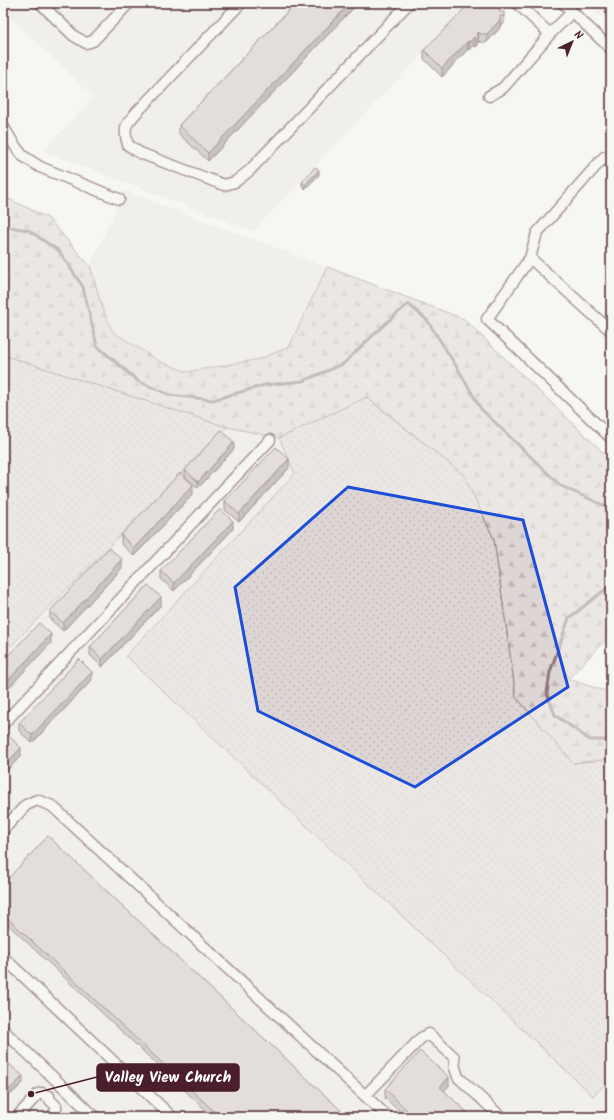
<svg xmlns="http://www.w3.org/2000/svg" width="614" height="1120" viewBox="0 0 614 1120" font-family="Kalam,sans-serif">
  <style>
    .built { fill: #e9e6e3 }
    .grass { fill: url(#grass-dots); stroke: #947a80 }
    .forest { fill: url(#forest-firs); stroke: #947a80 }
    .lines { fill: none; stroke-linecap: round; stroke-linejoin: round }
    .stream { stroke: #8e747a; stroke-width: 3 }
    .minor-casing { stroke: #4a1f2b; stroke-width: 13 }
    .minor { stroke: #f6f6f2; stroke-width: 10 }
    .wall { fill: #afa6a5; stroke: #4a1f2b }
    .shaded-wall { fill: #8f8786; stroke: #4a1f2b }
    .building { fill: #ccc1c0; stroke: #4a1f2b }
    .marked { fill: none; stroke: #1d4ed8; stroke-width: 3; stroke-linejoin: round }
    .leader { fill: none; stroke: #4a1f2b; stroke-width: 1.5 }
    .callout-dot { fill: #4a1f2b; stroke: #f6f6f2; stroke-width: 1.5 }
    .callout { fill: #4a1f2b; stroke: #4a1f2b; stroke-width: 1.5 }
    .callout-label { font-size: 15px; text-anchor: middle; font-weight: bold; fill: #fff }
  </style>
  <defs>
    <pattern id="grass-dots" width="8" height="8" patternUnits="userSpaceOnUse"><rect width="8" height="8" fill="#ddd6d5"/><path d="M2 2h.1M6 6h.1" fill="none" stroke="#bfb7b7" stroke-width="1.8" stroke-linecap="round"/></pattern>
    <pattern id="forest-firs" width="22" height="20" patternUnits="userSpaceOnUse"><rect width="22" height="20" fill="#ddd6d5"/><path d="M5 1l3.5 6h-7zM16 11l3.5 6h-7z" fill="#bfb7b7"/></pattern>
  </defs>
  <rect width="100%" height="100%" fill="#f6f6f2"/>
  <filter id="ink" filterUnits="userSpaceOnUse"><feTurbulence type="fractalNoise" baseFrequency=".025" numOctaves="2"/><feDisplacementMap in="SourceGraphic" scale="8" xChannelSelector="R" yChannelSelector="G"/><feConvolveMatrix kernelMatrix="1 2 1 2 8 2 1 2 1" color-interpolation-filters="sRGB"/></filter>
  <g filter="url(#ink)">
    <path class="built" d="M 3,3 L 471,3 L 253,231 L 43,151 L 94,97 L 3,10 Z
      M 587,3 L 611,3 L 611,26 Z
      M 124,191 L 327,267 L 289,347 L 260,359 L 187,372 L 159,361 L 113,332 L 103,310 L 90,266 Z
      M 227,427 L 279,438 L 295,473 L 126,656 L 594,1096 L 606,1083 L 611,1087 L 611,1117 L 3,1117 L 3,638 L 12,646 Z"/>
    <path class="grass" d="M 3,355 L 227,427 L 11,646 L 3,638 Z
      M 366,397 L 464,475 L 494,539 L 516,697 L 573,763 L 611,759 L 611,874 L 607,943 L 611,949 L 611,1087 L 606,1083 L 593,1096 L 126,656 L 295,473 L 279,438 Z"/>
    <path class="forest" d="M 3,196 L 48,218 L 90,266 L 103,310 L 113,332 L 159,361 L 187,372 L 260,359 L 289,347 L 327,267 L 464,319 L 611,460 L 611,634 L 568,679 L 611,693 L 611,759 L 573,763 L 516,697 L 494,539 L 464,475 L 367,397 L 279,438 L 227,427 L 3,355 Z
      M 611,874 L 611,949 L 607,944 Z"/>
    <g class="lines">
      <path class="stream" d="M 3,226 L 28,230 L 59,251 L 83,287 L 97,346 L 138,381 L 170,395 L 213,400 L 265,385 L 303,381 L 343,364 L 386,323 L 408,304 L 427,320 L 458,369 L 481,409 L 561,486 L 605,506 L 611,515
        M 611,585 L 569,618 L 550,672 L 547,693 L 555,715 L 590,740 L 611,740"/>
      <defs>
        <path id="minor" d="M 40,3 L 74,36 L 86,43 L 93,41 L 129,3
          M 241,3 L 138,111 C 125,125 123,127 128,145 L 140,153 L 224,185 L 235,182 L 249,171 L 409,3
          M 563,3 L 611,49
          M 550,34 L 572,12
          M 489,96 L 503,88 L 550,34 L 517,3
          M 3,126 L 15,146 L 23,156 L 40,167 L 119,199
          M 530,258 L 537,233 L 604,157 L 611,164
          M 611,331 L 530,258 L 487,319 L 611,438
          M 3,724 L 270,440
          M 3,830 L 26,805 L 37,800 L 52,806 L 388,1117
          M 3,957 L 172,1117
          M 3,1030 L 95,1117
          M 365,1096 L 421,1038 L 429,1034 L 454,1057 L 455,1068 L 458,1077 L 501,1117
          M 17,1117 L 38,1094 L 42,1093 L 45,1096 L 49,1096 L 50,1100 L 56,1106 L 56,1111 L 51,1117"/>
      </defs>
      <use href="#minor" class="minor-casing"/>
      <use href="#minor" class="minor"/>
    </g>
    <path class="wall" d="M 60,3 L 71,3 L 66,9 Z
      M 296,3 L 358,3 L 208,161 L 179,134 L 179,125 Z
      M 500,12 L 504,16 L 504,24 L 500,25 L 500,28 L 487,42 L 480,42 L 479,41 L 478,41 L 478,45 L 476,47 L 474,46 L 469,50 L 468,49 L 442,77 L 424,59 L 424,50 Z
      M 319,175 L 305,189 L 302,186 L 302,182 Z
      M 234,449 L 198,488 L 185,476 L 185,470 Z
      M 289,468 L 239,522 L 225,510 L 225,501 Z
      M 193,494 L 134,556 L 121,544 L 121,535 Z
      M 233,529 L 174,591 L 161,579 L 161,571 Z
      M 122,568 L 63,631 L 50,619 L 50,611 Z
      M 161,605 L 102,667 L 90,655 L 90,647 Z
      M 92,680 L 32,743 L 19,731 L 19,723 Z
      M 3,884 L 348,1117 L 213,1117 L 3,920 Z
      M 3,1067 L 23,1083 L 10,1095 L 3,1088 Z
      M 449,1086 L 444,1091 L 472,1117 L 405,1117 L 385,1098 L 385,1089 Z"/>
    <path class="shaded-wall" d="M 66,3 L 71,3 L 66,9 Z
      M 350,3 L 358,3 L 208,161 L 208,153 Z
      M 500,20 L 500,28 L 487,42 L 487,34 Z
      M 479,32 L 478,45 L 476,47 L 476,35 Z
      M 474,37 L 474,46 L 469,50 L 469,42 Z
      M 468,41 L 468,49 L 442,77 L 442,68 Z
      M 319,170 L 319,175 L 305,189 L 305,185 Z
      M 234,442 L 234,449 L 198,488 L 198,482 Z
      M 289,459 L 289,468 L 239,522 L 239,514 Z
      M 193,485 L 193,494 L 134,556 L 134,548 Z
      M 233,521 L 233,529 L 174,591 L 174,583 Z
      M 122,559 L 122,568 L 63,631 L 63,623 Z
      M 161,597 L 161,605 L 102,667 L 102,659 Z
      M 51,634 L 51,643 L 3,694 L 3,686 Z
      M 92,672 L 92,680 L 32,743 L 32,735 Z
      M 21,748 L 21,756 L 3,775 L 3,767 Z
      M 23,1076 L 23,1083 L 10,1095 L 10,1089 Z
      M 449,1077 L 449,1086 L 440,1095 L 440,1087 Z"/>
    <path class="building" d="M 296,3 L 350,3 L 208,153 L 179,125 Z
      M 470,3 L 494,3 L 499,8 L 500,12 L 504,12 L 504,16 L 500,16 L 500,20 L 487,34 L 480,34 L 479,32 L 476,35 L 478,36 L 476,39 L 474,37 L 469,42 L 468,41 L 442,68 L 424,50 Z
      M 315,167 L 319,170 L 305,185 L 302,182 Z
      M 221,430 L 234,442 L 198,482 L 185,470 Z
      M 276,447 L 289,459 L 239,514 L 225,501 Z
      M 180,473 L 193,485 L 134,548 L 121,535 Z
      M 220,509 L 233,521 L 174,583 L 161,571 Z
      M 109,548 L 122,559 L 63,623 L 50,611 Z
      M 148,585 L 161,597 L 102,659 L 90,647 Z
      M 39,623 L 51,634 L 3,686 L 3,661 Z
      M 79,659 L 92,672 L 32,735 L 19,723 Z
      M 8,735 L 21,748 L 3,767 L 3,740 Z
      M 48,836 L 348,1117 L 220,1117 L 3,914 L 3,884 Z
      M 420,1051 L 449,1077 L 440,1087 L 472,1117 L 414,1117 L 385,1089 Z
      M 9,1064 L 23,1076 L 10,1089 L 3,1082 L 3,1067 L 5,1069 Z"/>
  </g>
  <path d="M0 0H614V1120H0ZM 348,487 L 523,520 L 568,687 L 415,787 L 258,711 L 235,587 Z" fill="#f6f6f2" fill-opacity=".55" fill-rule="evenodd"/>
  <path class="marked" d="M 348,487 L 523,520 L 568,687 L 415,787 L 258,711 L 235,587 Z"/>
  <path class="leader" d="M31 1094L97 1077"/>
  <circle class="callout-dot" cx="31" cy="1094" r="4"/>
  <rect class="callout" x="97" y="1064" width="142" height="27" rx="4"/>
  <g class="callout-label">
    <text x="168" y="1082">Valley View Church</text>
  </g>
  <rect width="614" height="1120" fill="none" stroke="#f6f6f2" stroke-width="16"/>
  <rect x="8" y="8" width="598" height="1104" fill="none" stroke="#4a1f2b" stroke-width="1.5" filter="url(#ink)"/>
  <g transform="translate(572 42) rotate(43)" stroke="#f6f6f2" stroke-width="3" paint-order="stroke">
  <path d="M0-3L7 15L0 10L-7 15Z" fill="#4a1f2b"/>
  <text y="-6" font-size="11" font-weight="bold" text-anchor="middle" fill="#4a1f2b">N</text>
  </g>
</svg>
